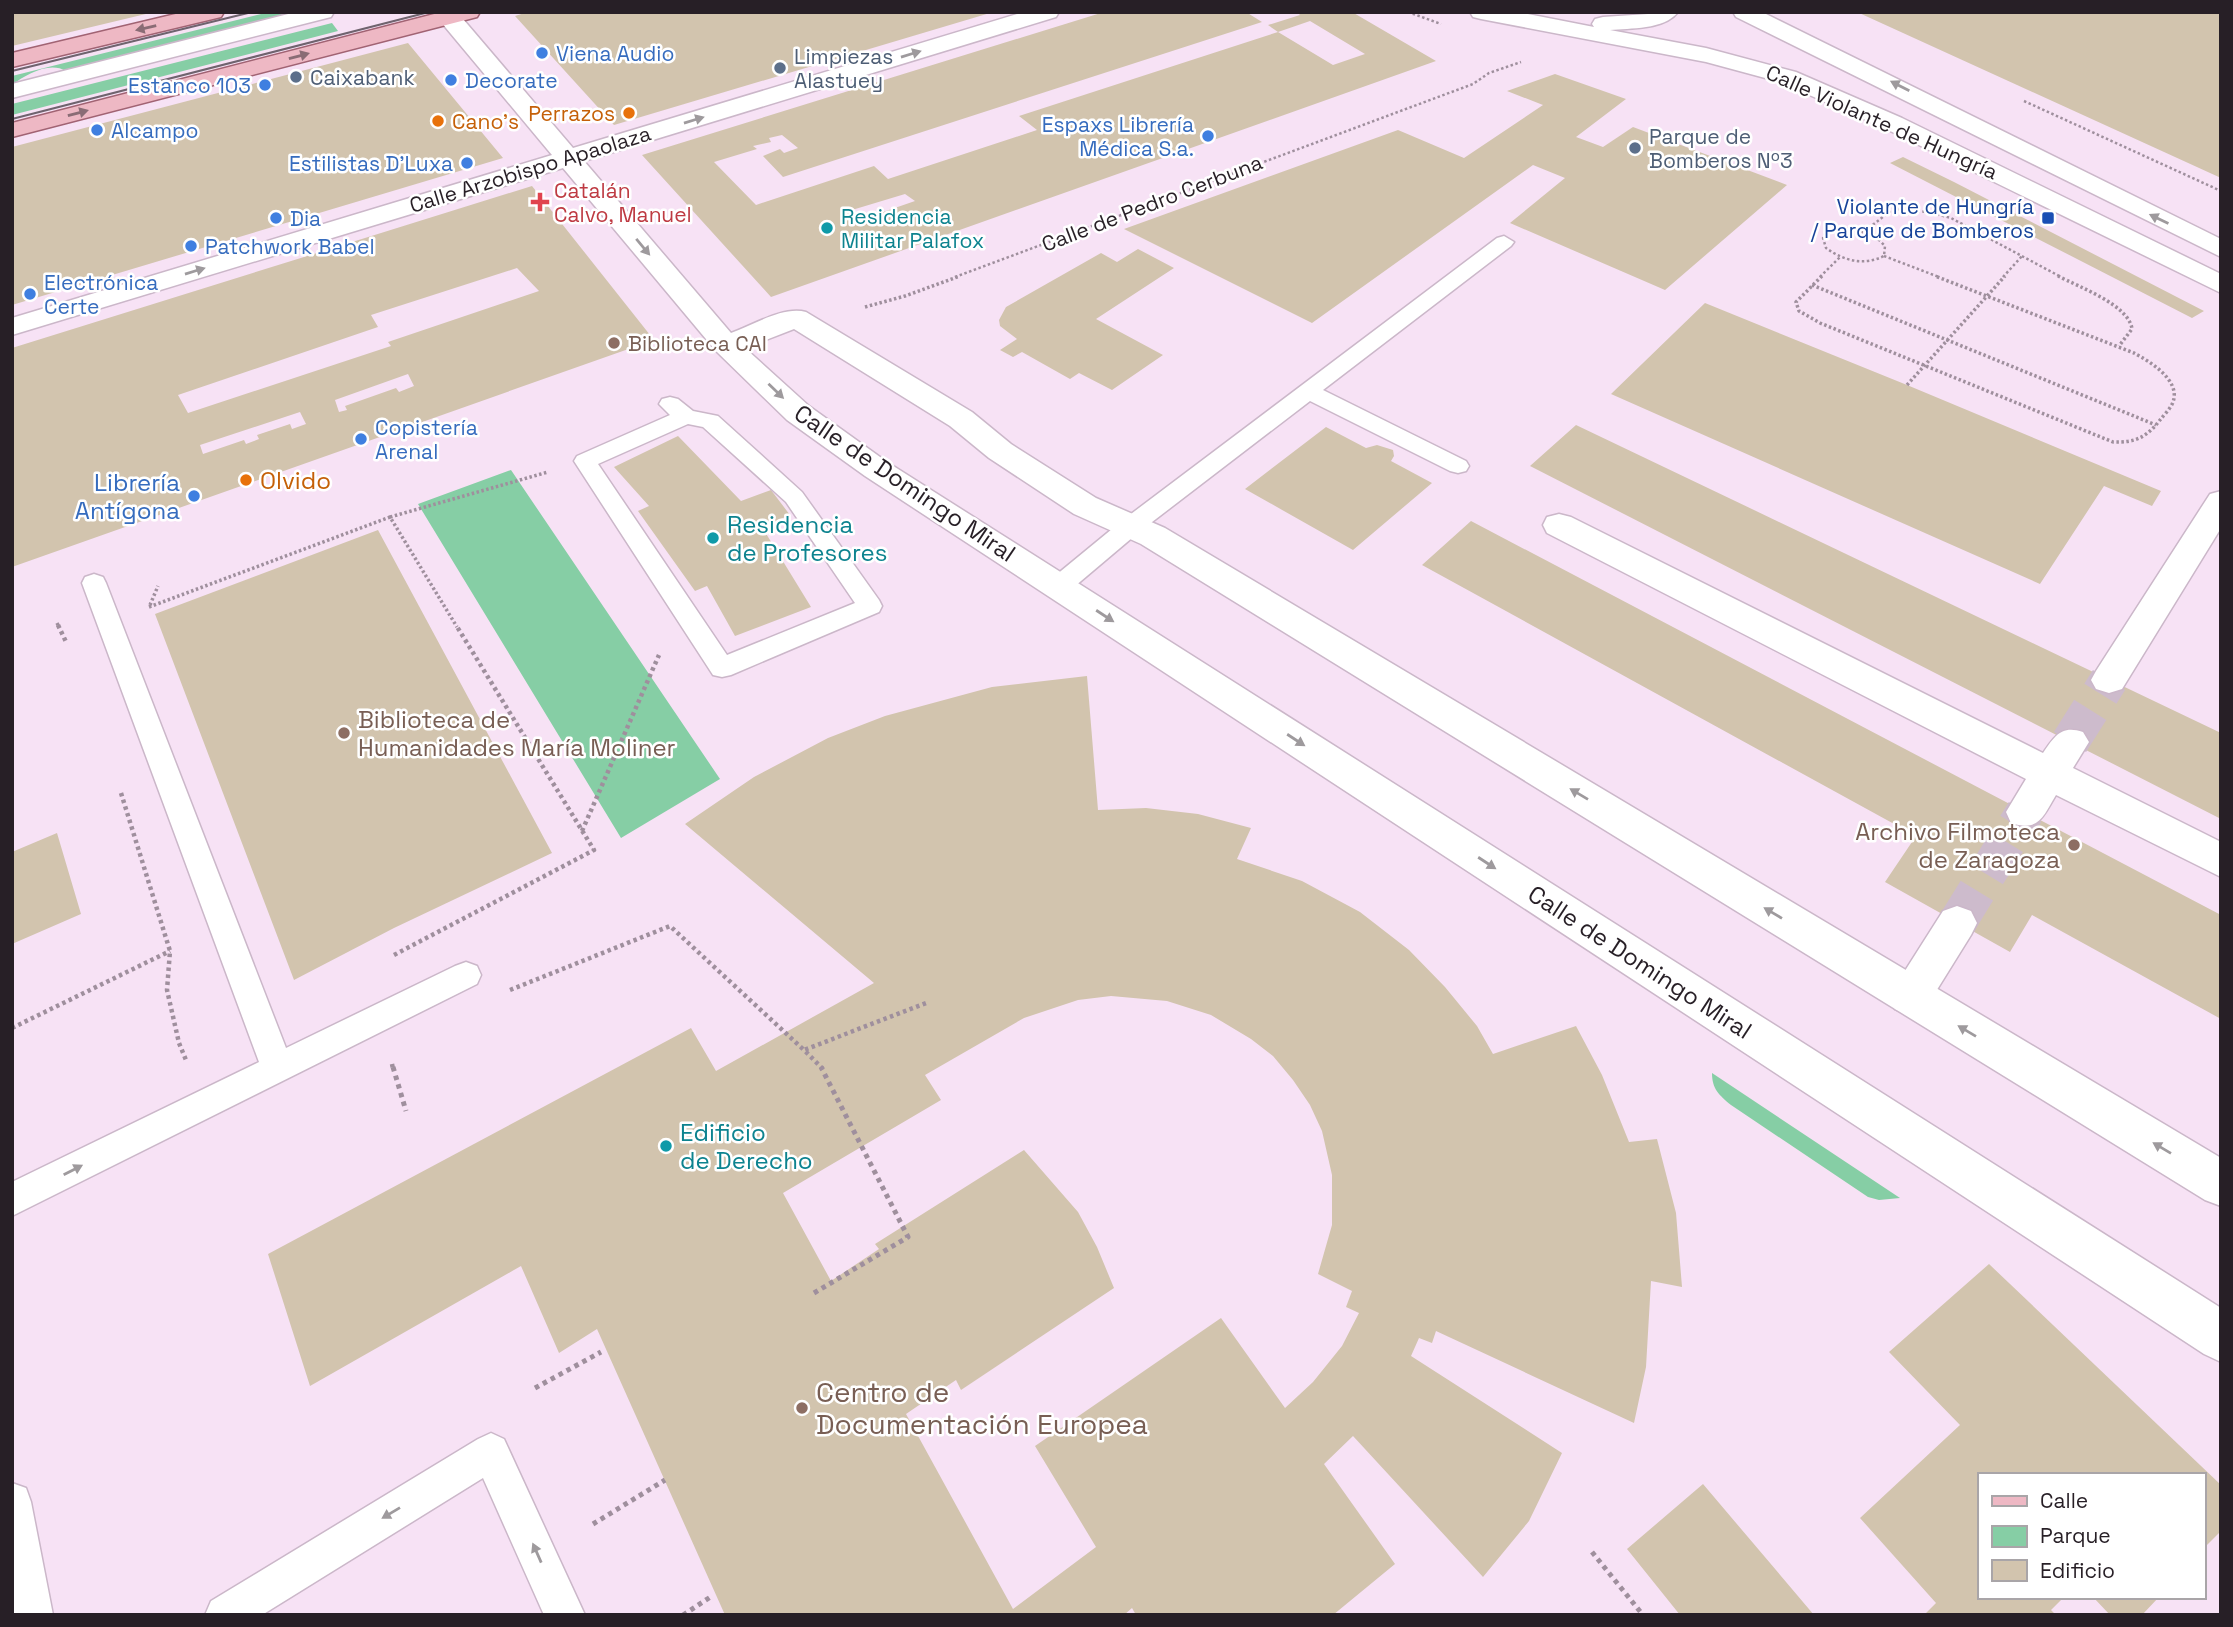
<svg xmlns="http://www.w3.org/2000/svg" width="2233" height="1627" viewBox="0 0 2233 1627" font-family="'Space Grotesk',sans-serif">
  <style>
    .green { fill: #86cea5 }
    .building { fill: #d2c4ae; fill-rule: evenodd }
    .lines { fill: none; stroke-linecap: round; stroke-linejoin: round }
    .pedestrian-tunnel { stroke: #cdbbcc; stroke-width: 38; stroke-dasharray: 38 19; stroke-linecap: butt }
    .service-casing { stroke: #cbb7c9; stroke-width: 3 }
    .pedestrian-casing { stroke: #cbb7c9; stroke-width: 3 }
    .minor-casing { stroke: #cbb7c9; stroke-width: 3 }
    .secondary-casing { stroke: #cbb7c9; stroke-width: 3 }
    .primary-casing { stroke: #a16373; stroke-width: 3 }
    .path-far3 { stroke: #9f8f9d; stroke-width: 2.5; stroke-dasharray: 2.5 2.5; stroke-linecap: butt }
    .path-far2 { stroke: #9f8f9d; stroke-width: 3.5; stroke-dasharray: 2.5 2.5; stroke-linecap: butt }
    .path-far1 { stroke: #9f8f9d; stroke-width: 4.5; stroke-dasharray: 3.5 3.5; stroke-linecap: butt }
    .path { stroke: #9f8f9d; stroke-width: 5; stroke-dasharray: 4.5 4.5; stroke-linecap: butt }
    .service { fill: #fff; fill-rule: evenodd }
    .pedestrian { fill: #fff; fill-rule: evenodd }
    .minor { fill: #fff; fill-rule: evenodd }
    .secondary { fill: #fff; fill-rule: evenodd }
    .primary { fill: #eeb8c4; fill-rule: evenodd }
    .tram { stroke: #6f636e; stroke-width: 2 }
    .oneway { fill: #8a6c75 }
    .oneway2 { fill: #9e9a9d }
    .shop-dot { fill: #3f7fe0; stroke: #fff; stroke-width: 2.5 }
    .service-dot { fill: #5c6f8a; stroke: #fff; stroke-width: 2.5 }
    .food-dot { fill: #e8710a; stroke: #fff; stroke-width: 2.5 }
    .health-dot { fill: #e0444e; stroke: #fff; stroke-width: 2.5 }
    .transit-dot { fill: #1a4fb4; stroke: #fff; stroke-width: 2.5 }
    .culture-dot { fill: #0f9aa8; stroke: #fff; stroke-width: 2.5 }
    .education-dot { fill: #8d6e63; stroke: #fff; stroke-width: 2.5 }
    .labels { text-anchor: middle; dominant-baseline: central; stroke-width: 5; stroke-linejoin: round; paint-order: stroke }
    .far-shop-label { font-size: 21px; fill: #366cbe; stroke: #fff; text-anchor: start }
    .far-service-label { font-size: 21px; fill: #4e5e75; stroke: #fff; text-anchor: start }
    .far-food-label { font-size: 21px; fill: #c56008; stroke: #fff; text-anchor: end }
    .far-street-label { font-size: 21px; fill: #271f26; stroke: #fff }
    .far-health-label { font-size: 21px; fill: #be3a42; stroke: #fff; text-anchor: start }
    .far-transit-label { font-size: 21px; fill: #164399; stroke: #fff; text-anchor: end }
    .far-culture-label { font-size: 21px; fill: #0d838f; stroke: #fff; text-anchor: start }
    .far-education-label { font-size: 21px; fill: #785e54; stroke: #fff; text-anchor: start }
    .food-label { font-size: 24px; fill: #c56008; stroke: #fff; text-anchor: start }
    .shop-label { font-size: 24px; fill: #366cbe; stroke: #fff; text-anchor: end }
    .street-label { font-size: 24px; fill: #271f26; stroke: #fff }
    .culture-label { font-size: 24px; fill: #0d838f; stroke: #fff; text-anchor: start }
    .education-label { font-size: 24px; fill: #785e54; stroke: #fff; text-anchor: start }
    .near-education-label { font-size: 28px; fill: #785e54; stroke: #fff; text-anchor: start }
  </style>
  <rect width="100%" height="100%" fill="#f7e2f5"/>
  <path class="green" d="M 269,12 L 307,12 L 66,71 C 50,61 26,74 12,85 L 12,76 Z
    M 332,23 L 338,31 L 12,115 L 12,104 Z
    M 511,470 L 720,779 L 621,838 L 418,504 Z
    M 1712,1073 L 1900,1198 L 1879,1200 L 1868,1197 L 1731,1105 C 1719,1095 1712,1089 1712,1073 Z"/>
  <path class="building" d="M 12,12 L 149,12 L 150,13 L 12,46 Z
    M 528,12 L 989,12 L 990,13 L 614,125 L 515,16 Z
    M 1104,12 L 1246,12 L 1262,22 L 783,177 L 763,156 L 780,149 L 784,153 L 798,148 L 782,135 L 769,138 L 771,142 L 753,146 L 757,149 L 714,162 L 756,205 L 874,166 L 888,179 L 1037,130 L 1019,116 L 1278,32 L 1333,65 L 1365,54 L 1310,21 L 1278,32 L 1268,25 L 1300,15 L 1297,12 L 1352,12 L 1436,61 L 771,297 L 642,155 ZM 905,194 L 915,201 L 860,220 L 852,210 Z
    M 1857,12 L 2221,12 L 2221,178 Z
    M 408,43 L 503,158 L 12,305 L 12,147 Z
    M 1555,74 L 1626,99 L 1576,137 L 1603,147 L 1633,127 L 1787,185 L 1665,290 L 1510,223 L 1565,178 L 1533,165 L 1312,323 L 1124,229 L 1398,130 L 1464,158 L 1543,105 L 1507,91 Z
    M 1903,157 L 1954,182 L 2204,311 L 2192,318 L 1890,163 Z
    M 532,186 L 654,340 L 12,567 L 12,348 ZM 517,268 L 539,291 L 388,342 L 391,346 L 188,413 L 178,395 L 378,327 L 371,315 ZM 408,374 L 414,386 L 399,392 L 396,388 L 345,406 L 347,410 L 339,412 L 335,400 ZM 300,412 L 306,424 L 292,429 L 290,424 L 257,435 L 259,439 L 246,444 L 244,440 L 203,454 L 200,445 Z
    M 1138,249 L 1174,268 L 1096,319 L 1163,355 L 1112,390 L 1079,373 L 1070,379 L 1022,352 L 1013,357 L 1000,350 L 1017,339 L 1000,326 L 999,320 L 1006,307 L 1101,253 L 1117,262 Z
    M 1705,303 L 1907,385 L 2161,491 L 2152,506 L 2104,486 L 2040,584 L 1611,394 Z
    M 1576,425 L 2221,733 L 2221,819 L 1530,466 Z
    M 1326,427 L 1366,448 L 1377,445 L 1393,450 L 1394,456 L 1391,461 L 1432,483 L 1353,550 L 1245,489 Z
    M 678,436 L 741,501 L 771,490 L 790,515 L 762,527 L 811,607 L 735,636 L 707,586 L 695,591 L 638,511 L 649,506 L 614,467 Z
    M 1471,521 L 2221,915 L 2221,1019 L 2032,915 L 2010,952 L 1885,882 L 1916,836 L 1422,565 Z
    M 378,530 L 552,853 L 394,928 L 294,980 L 155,614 Z
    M 1087,676 L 1098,810 L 1146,808 L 1198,814 L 1251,828 L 1237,859 L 1302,881 L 1360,912 L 1409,950 L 1445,987 L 1477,1026 L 1493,1054 L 1576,1026 L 1602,1075 L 1629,1142 L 1657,1139 L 1676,1213 L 1682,1287 L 1651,1281 L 1646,1367 L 1634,1423 L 1436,1331 L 1432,1343 L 1419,1338 L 1411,1356 L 1562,1453 L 1529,1521 L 1483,1577 L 1353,1436 L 1324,1464 L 1395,1564 L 1333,1615 L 1136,1615 L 1132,1608 L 1124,1615 L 725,1615 L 597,1329 L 559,1353 L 521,1266 L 310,1386 L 268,1254 L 691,1028 L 716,1071 L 874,983 L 685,824 L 754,777 L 828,738 L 885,716 L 992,687 ZM 1111,996 L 1167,1001 L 1211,1015 L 1251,1039 L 1273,1056 L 1293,1080 L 1310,1105 L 1322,1131 L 1332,1175 L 1332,1225 L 1318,1274 L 1352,1291 L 1346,1307 L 1359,1313 L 1342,1346 L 1313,1382 L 1285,1408 L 1221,1318 L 1035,1446 L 1096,1547 L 1013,1609 L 906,1414 L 956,1380 L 961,1390 L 1114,1288 L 1097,1247 L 1078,1212 L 1024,1150 L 875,1244 L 879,1249 L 831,1281 L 783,1193 L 941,1100 L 925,1075 L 1024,1018 L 1078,1000 Z
    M 57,833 L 81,914 L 12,944 L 12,852 Z
    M 1989,1264 L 2221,1485 L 2221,1531 L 2203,1549 L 2203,1475 L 1979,1475 L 1979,1597 L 2064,1597 L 2051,1610 L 2056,1615 L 1924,1615 L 1936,1603 L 1860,1518 L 1960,1425 L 1889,1352 Z
    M 1703,1484 L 1814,1615 L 1680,1615 L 1627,1549 Z
    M 2093,1597 L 2159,1597 L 2142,1615 L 2110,1615 Z"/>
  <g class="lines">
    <path class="pedestrian-tunnel" d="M 2070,742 L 2109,680
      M 1957,923 L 2025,812"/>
    <defs>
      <path id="service" d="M 1504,236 L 1514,242 L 1511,246 L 1323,390 L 1466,461 L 1469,466 L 1466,471 L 1458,473 L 1450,471 L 1310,401 L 1139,532 L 1068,592 L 1059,595 L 1050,592 L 1047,586 L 1050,580 L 1123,520 L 1497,238 Z
        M 670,397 L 678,399 L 693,411 L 718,416 L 802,492 L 879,600 L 882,606 L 879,612 L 731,675 L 722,677 L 713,675 L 574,461 L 577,456 L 670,415 L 659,404 L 662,399 ZM 688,424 L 703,427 L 786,502 L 855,603 L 727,655 L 598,464 Z
        M 94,574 L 103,577 L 106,583 L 286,1048 L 455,966 L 466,962 L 477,966 L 481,975 L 477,984 L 12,1216 L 12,1182 L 259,1062 L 82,583 L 85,577 Z
        M 491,1433 L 504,1439 L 585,1615 L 544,1615 L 483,1478 L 262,1615 L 205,1615 L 211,1601 L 478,1439 Z
        M 12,1483 L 26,1488 L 31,1502 L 53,1615 L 13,1615 Z"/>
      <path id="pedestrian" d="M 296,12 L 334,12 L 331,17 L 12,98 L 12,84 Z
        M 2221,491 L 2221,528 L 2122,689 L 2109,693 L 2096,689 L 2091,680 L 2096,671 L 2210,494 Z
        M 1559,514 L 1571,517 L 2043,753 C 2055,736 2061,725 2083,732 L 2089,742 L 2073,768 L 2221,842 L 2221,877 L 2056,795 C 2043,816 2040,832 2011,823 L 2006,812 L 2026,779 L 1547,533 L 1543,525 L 1547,517 Z
        M 1957,906 L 1971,911 L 1977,923 L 1971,935 L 1925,1009 L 1910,1015 L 1895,1009 L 1889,996 L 1943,911 Z"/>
      <path id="minor" d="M 441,12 L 457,12 L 573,148 L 1024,12 L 1059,12 L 1056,17 L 584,161 L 731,333 C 753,325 783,306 806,312 L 972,412 L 1011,444 L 1096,498 L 1165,528 L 2221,1158 L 2221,1206 L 2205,1200 L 1141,544 L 1074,514 L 989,458 L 950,426 L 794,329 L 745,348 L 809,406 L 887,462 L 2221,1308 L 2221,1362 L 2204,1354 L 865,476 L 787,420 L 716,351 L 563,168 L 12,335 L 12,318 L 552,155 L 441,22 L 438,17 Z"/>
      <path id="secondary" d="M 1470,12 L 1517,12 L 1594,27 L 1592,24 L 1595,19 L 1603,17 L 1678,12 C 1664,30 1630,28 1610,30 L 1706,48 L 1796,72 L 1902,118 L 2221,274 L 2221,293 L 1884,128 L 1780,82 L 1706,62 L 1481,19 L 1473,17 Z
        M 1733,12 L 1762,12 L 2221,239 L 2221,257 L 1736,17 Z"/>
      <path id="primary" d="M 184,12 L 224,12 L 221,17 L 12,67 L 12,53 Z
        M 442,12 L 480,12 L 477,17 L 12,137 L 12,123 Z"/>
    </defs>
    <use href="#service" class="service-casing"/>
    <use href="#pedestrian" class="pedestrian-casing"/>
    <use href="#minor" class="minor-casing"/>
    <use href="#secondary" class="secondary-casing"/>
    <use href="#primary" class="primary-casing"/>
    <path class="path-far3" d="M 1408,12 L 1441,24
      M 2024,101 L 2221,191
      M 1846,228 L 1874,235 L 1885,246 L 1884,256 C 1864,266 1844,261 1826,248 L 1823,238 L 1825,234 Z
      M 1865,231 L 1893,209 L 1928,212 L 1951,218 L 2061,277
      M 1884,256 L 1939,277
      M 955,277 L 1473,84 L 1489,73 L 1521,62
      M 1820,277 L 1840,257
      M 2003,277 L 2023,255"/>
    <path class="path-far2" d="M 1822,276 L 1796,302 L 1799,311 L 1820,323 L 2113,442 C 2135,443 2147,437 2160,420 C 2164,415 2171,408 2173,402 C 2181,380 2149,361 2134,353 L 1935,276
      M 2058,276 C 2079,287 2129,305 2132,329 L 2119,346
      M 1812,285 L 2156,425
      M 865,307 L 905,296 L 960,276
      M 1907,385 L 2005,276
      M 390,517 L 548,472
      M 150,605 L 158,586
      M 149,607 L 390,517 L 457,627
      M 57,623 L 59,627"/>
    <path class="path-far1" d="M 58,625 L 67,644
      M 121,793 L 170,951 L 167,990 L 179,1043 L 186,1060
      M 582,831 L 659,655
      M 394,955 L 594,850 L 456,625
      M 510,990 L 670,926 L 804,1050
      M 12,1028 L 170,951
      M 392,1064 L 393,1069
      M 823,1069 L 804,1050 L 926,1003"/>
    <path class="path" d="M 393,1067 L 406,1111
      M 814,1293 L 908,1237 L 821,1067
      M 535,1388 L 601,1352
      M 593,1524 L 665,1480
      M 1592,1552 L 1643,1615
      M 683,1615 L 712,1596"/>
    <use href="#service" class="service"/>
    <use href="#pedestrian" class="pedestrian"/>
    <use href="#minor" class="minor"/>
    <use href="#secondary" class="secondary"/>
    <use href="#primary" class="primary"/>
    <path class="tram" d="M 12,71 L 252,12
      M 12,119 L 429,12"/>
  </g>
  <defs><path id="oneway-solid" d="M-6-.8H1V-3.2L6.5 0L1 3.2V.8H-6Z" transform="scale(1.75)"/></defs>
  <g class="oneway">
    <use href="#oneway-solid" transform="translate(146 28) rotate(167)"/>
    <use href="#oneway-solid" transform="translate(299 56) rotate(-15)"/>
    <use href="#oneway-solid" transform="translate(78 113) rotate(-15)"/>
  </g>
  <g class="oneway2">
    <use href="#oneway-solid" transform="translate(911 54) rotate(-17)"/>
    <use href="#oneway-solid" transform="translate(1900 86) rotate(-153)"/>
    <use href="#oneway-solid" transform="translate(694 120) rotate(-17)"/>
    <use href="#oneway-solid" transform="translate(2159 219) rotate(-154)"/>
    <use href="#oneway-solid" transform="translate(643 247) rotate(50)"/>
    <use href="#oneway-solid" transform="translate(195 271) rotate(-17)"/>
    <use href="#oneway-solid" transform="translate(776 391) rotate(44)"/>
    <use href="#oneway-solid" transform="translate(1105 616) rotate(33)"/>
    <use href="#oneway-solid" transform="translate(1296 740) rotate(33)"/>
    <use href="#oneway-solid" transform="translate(1579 794) rotate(-149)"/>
    <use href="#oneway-solid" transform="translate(1487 863) rotate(33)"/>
    <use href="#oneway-solid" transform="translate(1773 913) rotate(-149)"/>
    <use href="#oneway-solid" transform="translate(1967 1031) rotate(-149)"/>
    <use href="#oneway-solid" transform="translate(2162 1148) rotate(-149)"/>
    <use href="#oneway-solid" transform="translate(73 1170) rotate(-27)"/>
    <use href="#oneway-solid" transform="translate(391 1513) rotate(149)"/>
    <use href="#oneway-solid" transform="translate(537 1553) rotate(-114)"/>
  </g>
  <g class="shop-dot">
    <circle cx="542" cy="53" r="7"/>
    <circle cx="451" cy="80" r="7"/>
    <circle cx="265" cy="85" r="7"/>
    <circle cx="97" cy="130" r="7"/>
    <circle cx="1208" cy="136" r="7"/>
    <circle cx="467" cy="163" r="7"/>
    <circle cx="276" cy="218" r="7"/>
    <circle cx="191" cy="246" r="7"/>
    <circle cx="30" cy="294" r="7"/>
    <circle cx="361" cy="439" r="7"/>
    <circle cx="194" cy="496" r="7"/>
  </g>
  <g class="service-dot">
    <circle cx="780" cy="68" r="7"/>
    <circle cx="296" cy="77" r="7"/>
    <circle cx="1635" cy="148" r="7"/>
  </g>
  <g class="food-dot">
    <circle cx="629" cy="113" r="7"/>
    <circle cx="438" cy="121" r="7"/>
    <circle cx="246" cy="480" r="7"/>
  </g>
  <path class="health-dot" d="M536.5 191.5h7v7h7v7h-7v7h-7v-7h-7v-7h7z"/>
  <rect class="transit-dot" x="2041" y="211" width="14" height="14" rx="3.5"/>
  <g class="culture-dot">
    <circle cx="827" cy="228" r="7"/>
    <circle cx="713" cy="538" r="7"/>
    <circle cx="666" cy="1146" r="7"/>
  </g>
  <g class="education-dot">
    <circle cx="614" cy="343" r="7"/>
    <circle cx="344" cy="733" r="7"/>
    <circle cx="2074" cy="845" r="7"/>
    <circle cx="802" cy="1408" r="7"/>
  </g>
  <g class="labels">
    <g class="far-shop-label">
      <text x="556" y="53">Viena Audio</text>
      <text x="465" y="80">Decorate</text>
      <text x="251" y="85" text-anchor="end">Estanco 103</text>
      <text x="1194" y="124" text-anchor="end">Espaxs Librería<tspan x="1194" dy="24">Médica S.a.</tspan></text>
      <text x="111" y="130">Alcampo</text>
      <text x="453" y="163" text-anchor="end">Estilistas D'Luxa</text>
      <text x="290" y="218">Dia</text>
      <text x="205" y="246">Patchwork Babel</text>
      <text x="44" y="282">Electrónica<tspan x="44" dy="24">Certe</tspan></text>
      <text x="375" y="427">Copistería<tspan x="375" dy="24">Arenal</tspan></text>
    </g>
    <g class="far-service-label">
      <text x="794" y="56">Limpiezas<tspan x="794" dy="24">Alastuey</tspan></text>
      <text x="310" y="77">Caixabank</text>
      <text x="1649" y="136">Parque de<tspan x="1649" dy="24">Bomberos Nº3</tspan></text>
    </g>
    <g class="far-food-label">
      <text x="615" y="113">Perrazos</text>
      <text x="452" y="121" text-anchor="start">Cano's</text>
    </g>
    <g class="far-street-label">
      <text transform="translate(1882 122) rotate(24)">Calle Violante de Hungría</text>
      <text transform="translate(530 169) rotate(-17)">Calle Arzobispo Apaolaza</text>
      <text transform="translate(1152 203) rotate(-21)">Calle de Pedro Cerbuna</text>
    </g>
    <g class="far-health-label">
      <text x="554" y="190">Catalán<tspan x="554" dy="24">Calvo, Manuel</tspan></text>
    </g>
    <g class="far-transit-label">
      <text x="2034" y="206">Violante de Hungría<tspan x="2034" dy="24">/ Parque de Bomberos</tspan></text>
    </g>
    <g class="far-culture-label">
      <text x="841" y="216">Residencia<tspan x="841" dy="24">Militar Palafox</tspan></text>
    </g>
    <g class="far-education-label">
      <text x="628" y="343">Biblioteca CAI</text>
    </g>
    <g class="food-label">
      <text x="260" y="480">Olvido</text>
    </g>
    <g class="shop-label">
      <text x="180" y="482">Librería<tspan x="180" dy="28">Antígona</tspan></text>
    </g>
    <g class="street-label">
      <text transform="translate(905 483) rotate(34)">Calle de Domingo Miral</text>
      <text transform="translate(1640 962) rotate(33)">Calle de Domingo Miral</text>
    </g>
    <g class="culture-label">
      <text x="727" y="524">Residencia<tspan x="727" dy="28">de Profesores</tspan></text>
      <text x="680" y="1132">Edificio<tspan x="680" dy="28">de Derecho</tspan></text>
    </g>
    <g class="education-label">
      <text x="358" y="719">Biblioteca de<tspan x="358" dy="28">Humanidades María Moliner</tspan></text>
      <text x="2060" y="831" text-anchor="end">Archivo Filmoteca<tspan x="2060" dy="28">de Zaragoza</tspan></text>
    </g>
    <g class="near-education-label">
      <text x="816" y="1392">Centro de<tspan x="816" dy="32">Documentación Europea</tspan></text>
    </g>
  </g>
  <rect width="2233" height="1627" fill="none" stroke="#271f26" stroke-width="28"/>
  <rect x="1978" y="1473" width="228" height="126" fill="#ffffff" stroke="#a9a5a8" stroke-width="2"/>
  <rect x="1992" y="1496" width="35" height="10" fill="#eeb8c4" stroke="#a9a5a8" stroke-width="2"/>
  <text x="2040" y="1508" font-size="21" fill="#271f26">Calle</text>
  <rect x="1992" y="1526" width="35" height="21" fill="#86cea5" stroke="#a9a5a8" stroke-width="2"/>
  <text x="2040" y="1543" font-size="21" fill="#271f26">Parque</text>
  <rect x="1992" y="1560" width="35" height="21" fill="#d2c4ae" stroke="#a9a5a8" stroke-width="2"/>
  <text x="2040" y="1578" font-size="21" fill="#271f26">Edificio</text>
</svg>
